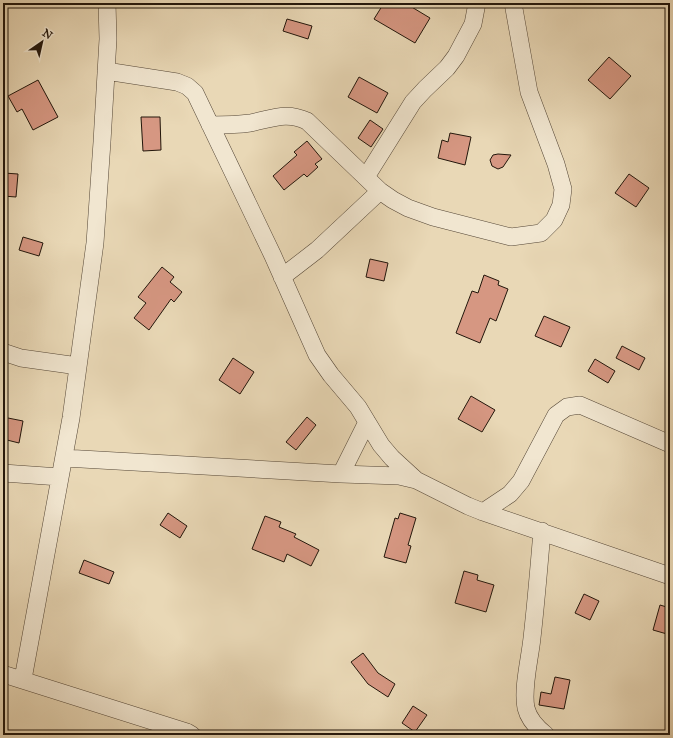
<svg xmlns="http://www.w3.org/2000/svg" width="673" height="738" viewBox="0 0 673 738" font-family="'IM FELL Great Primer',serif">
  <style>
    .building { fill: #d69782; stroke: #22160b }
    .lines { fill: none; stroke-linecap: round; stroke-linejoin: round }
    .street-casing { stroke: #544636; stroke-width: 18 }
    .street { stroke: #f1e6d0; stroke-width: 17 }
  </style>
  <rect width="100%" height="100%" fill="#e9d8b6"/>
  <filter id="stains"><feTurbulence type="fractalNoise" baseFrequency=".005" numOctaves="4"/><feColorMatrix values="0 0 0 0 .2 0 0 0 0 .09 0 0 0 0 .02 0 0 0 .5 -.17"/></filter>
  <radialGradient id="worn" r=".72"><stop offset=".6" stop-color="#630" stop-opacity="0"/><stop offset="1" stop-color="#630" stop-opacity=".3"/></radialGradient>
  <path class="building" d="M 384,3 L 405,3 L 430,18 L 415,43 L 374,19 Z
    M 287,19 L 312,26 L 308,39 L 283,31 Z
    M 609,57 L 631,76 L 610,99 L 588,80 Z
    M 359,77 L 388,93 L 377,113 L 348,97 Z
    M 38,80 L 58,117 L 33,130 L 22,109 L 17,112 L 8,96 Z
    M 141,117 L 160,117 L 161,150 L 143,151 Z
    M 370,120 L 383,129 L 371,147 L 358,138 Z
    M 450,133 L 471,137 L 465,165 L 438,158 L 442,140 L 448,142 Z
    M 307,141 L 322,159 L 315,164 L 318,167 L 307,177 L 304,174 L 284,190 L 273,176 L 297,155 L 294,152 Z
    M 498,154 L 511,155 L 503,167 L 498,169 L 492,166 L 490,160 L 493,155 Z
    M 4,173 L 18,174 L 16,197 L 3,196 Z
    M 629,174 L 649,188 L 636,207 L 615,193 Z
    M 23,237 L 43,243 L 39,256 L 19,250 Z
    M 370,259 L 388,263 L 384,281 L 366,277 Z
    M 162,267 L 174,277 L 170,282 L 182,292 L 174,302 L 171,299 L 149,330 L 134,318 L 146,303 L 138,297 Z
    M 484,275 L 499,281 L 498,285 L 508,289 L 496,321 L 490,318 L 480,343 L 456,333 L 472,291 L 478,293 Z
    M 544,316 L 570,327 L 561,347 L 535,336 Z
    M 622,346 L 645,358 L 639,370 L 616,358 Z
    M 233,358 L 254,372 L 240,394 L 219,380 Z
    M 595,359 L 615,371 L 608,383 L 588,371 Z
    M 471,396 L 495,410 L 482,432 L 458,419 Z
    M 3,417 L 23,421 L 19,443 L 3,439 Z
    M 307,417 L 316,425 L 296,450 L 286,442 Z
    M 168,513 L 187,526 L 180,538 L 160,525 Z
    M 400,513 L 416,518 L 408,545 L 411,546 L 406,563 L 384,557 L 395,518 L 398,519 Z
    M 265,516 L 281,522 L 279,527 L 296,534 L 294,537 L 319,550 L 311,566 L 287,554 L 284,562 L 252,549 Z
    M 84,560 L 114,572 L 109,584 L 79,573 Z
    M 464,571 L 478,575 L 477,580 L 494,585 L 486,612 L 455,603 Z
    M 584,594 L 599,601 L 590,620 L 575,613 Z
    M 660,605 L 670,608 L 670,624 L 667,634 L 653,630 Z
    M 363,653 L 378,673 L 395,684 L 388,697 L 368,684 L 351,662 Z
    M 555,677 L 570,680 L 564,709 L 539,705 L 541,692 L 551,694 Z
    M 413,706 L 427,715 L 415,732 L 402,723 Z"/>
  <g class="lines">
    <defs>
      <path id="street" d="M 106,71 L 177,82 L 187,86 L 195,93 L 273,256 L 317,355 L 331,375 L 358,407 L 381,445 L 392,458 L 416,480
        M 210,125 C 224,125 237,125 250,123 C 272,119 286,111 307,121 L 380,191 L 393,200 L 408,208 L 433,217 L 511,237 L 541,233 L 554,220 L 561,205 L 563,189 L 556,164 L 529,92 L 513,3
        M 366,177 L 413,102 L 425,89 L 447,68 L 456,56 L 473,24 L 477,3
        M 282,277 L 317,250 L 380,191
        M 3,352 L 21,358 L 78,366
        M 64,458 L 341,474 L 399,476 L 416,480 L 468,506 L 483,512 L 670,576
        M 3,473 L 60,477
        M 341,474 L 367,422
        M 483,512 L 510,494 L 521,481 L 556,415 L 567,407 L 580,405 L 670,444
        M 542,531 C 539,567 536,603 532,638 C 530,658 522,689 526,708 C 529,720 537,728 546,735
        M 3,674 L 187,732 L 192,735
        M 23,679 L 71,418 L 95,243 L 102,142 L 108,39 L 107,3"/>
    </defs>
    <use href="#street" class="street-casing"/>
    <use href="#street" class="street"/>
  </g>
  <rect width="673" height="738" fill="none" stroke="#e9d8b6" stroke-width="16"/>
  <rect x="4" y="4" width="665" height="730" fill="none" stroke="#22160b" stroke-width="2"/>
  <rect x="8" y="8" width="657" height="722" fill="none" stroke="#22160b"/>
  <g transform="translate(42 42) rotate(34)" stroke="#f1e6d0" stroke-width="3" paint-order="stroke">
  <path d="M0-3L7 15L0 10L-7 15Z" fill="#22160b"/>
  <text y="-6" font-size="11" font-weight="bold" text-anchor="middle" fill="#22160b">N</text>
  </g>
  <rect width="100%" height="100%" filter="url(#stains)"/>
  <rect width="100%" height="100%" fill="url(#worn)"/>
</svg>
